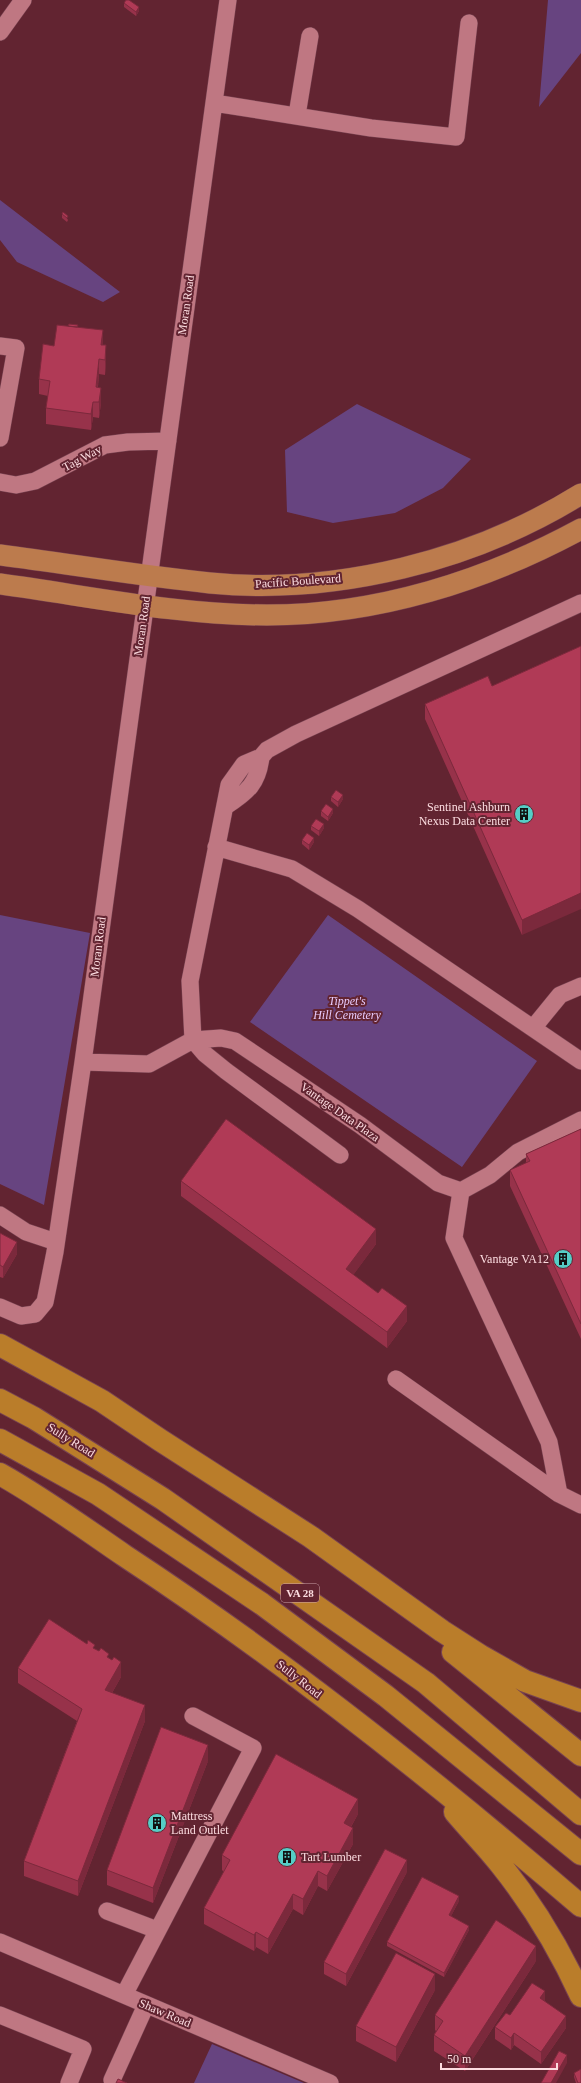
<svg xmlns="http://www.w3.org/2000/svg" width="581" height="2083" viewBox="0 0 581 2083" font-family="'Times New Roman',serif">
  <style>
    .green { fill: #674480 }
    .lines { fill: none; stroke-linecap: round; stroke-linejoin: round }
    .minor-casing { stroke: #784351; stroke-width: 18 }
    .major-casing { stroke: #784351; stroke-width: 22 }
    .highway-casing { stroke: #784351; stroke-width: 24 }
    .minor { stroke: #bf7782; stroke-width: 17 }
    .major { stroke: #bc7b4d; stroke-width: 21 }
    .highway { stroke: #ba7d2a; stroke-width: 22 }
    .wall { fill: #97324a }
    .shaded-wall { fill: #7b293c }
    .building { fill: #b03a56; stroke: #7b293c }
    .labels { text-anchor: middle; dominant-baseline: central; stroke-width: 4; stroke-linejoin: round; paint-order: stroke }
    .shield { fill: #622431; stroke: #cea5ac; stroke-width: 1 }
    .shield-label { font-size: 11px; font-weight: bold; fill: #fcdce0 }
    .street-label { font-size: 12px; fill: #fcdce0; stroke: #622431 }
    .poi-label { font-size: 12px; fill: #fcdce0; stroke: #622431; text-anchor: end }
    .park-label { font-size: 12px; font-style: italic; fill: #e6cafc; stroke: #622431 }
  </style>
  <rect width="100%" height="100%" fill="#622431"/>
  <path class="green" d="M 548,0 L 581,0 L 581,53 L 539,107 Z
    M 0,200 L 120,292 L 103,302 L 17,262 L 0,240 Z
    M 357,404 L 471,459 L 443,488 L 395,513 L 333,523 L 287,512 L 285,450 Z
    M 0,915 L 90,933 L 44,1205 L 0,1184 Z
    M 328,915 L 537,1061 L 462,1167 L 250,1022 Z
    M 212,2044 L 304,2083 L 194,2083 Z"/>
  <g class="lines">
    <defs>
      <path id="minor" d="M 0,32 L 23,0
        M 214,103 L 371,128 L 456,137 L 469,23
        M 297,115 L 310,36
        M 0,346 L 16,348 L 0,438
        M 0,482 L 16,485 L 35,481 L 105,445 L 128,442 L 168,441
        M 226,806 C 248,792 258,783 261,757
        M 216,847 L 292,869 L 358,909 L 581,1061
        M 533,1028 L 560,995 L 581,986
        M 83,1062 L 149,1064 L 193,1040 L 221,1038 L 235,1041 L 360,1125 L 438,1183 L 461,1191 L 490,1175 L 518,1152 L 581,1120
        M 340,1155 L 226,1071 L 205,1054 L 193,1040 L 190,981 L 229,785 L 244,764 L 261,757 L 267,750 L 296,734 L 581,603
        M 461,1191 L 454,1238 L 549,1442 L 559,1494
        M 0,1215 L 26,1232 L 56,1242
        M 0,1307 L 21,1316 L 35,1314 L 45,1302 L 55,1252 L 83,1062 L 228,0
        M 396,1379 L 559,1494 L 581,1505
        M 107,1911 L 157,1930
        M 0,1942 L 330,2083
        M 124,1995 L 253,1748 L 193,1716
        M 0,2015 L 83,2049 L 69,2083
        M 112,2080 L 146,2005"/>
      <path id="major" d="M 0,555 C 70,564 140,576 210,583 C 337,595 473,561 581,494
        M 0,584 C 89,596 177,615 267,615 C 377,615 485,581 581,529"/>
      <path id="highway" d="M 0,1345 L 102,1401 L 160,1440 L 311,1537 L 442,1631 L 481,1656 L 525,1681 L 581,1701
        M 0,1400 L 34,1418 L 163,1499 L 426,1683 L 581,1814
        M 0,1440 L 98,1494 L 262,1604 L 386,1696 L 581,1854
        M 0,1474 C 43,1498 84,1528 125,1556 C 285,1661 436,1781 581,1906
        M 453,1652 L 581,1755
        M 455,1812 C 470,1830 487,1847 501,1865 C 533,1905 560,1950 581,1996"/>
    </defs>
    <use href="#minor" class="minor-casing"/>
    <use href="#major" class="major-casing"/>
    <use href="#highway" class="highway-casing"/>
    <use href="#minor" class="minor"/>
    <use href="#major" class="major"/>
    <use href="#highway" class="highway"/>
  </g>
  <path class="wall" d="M 124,3 L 139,11 L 136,16 L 124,7 Z
    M 63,212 L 68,220 L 67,222 L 62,218 L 62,214 Z
    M 78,327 L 103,345 L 106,361 L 105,375 L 99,374 L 98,387 L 101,403 L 99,418 L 93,417 L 91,430 L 46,424 L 46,408 L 48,396 L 39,394 L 39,379 Z
    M 581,646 L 522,935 L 425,719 L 425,704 L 492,686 Z
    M 331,797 L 343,799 L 338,807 L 331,801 Z
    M 321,811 L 333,813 L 328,821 L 321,816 Z
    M 311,826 L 324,828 L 319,836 L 311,830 Z
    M 302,840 L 314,842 L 309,850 L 302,844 Z
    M 581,1129 L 581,1339 L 510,1186 L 510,1170 L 526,1163 L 526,1154 Z
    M 181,1181 L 376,1244 L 353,1275 L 378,1293 L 407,1321 L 387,1348 L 181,1196 Z
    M 0,1233 L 17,1254 L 3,1278 L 0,1277 Z
    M 95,1649 L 109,1658 L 121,1677 L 112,1693 L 145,1721 L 78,1896 L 24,1876 L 24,1861 L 77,1721 L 18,1683 L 18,1668 Z
    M 208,1761 L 153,1903 L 107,1885 L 107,1870 Z
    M 358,1814 L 351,1827 L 353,1844 L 327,1891 L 318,1886 L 303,1915 L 293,1909 L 268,1954 L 256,1947 L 254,1951 L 204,1924 L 204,1908 L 224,1872 L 222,1870 L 222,1855 Z
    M 407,1872 L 346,1986 L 324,1974 L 324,1962 Z
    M 459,1901 L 451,1916 L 469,1930 L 444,1977 L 387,1946 L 387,1942 Z
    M 536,1961 L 465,2071 L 434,2051 L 434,2035 L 436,2031 L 435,2030 L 435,2015 Z
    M 435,1990 L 396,2062 L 356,2041 L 356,2026 Z
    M 545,2001 L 566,2028 L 541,2064 L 514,2045 L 511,2050 L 495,2039 L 495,2027 L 510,2015 Z
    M 574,2073 L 581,2083 L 576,2083 L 574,2077 Z"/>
  <path class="shaded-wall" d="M 139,7 L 139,11 L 136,16 L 136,12 Z
    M 103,330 L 103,346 L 101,360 L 101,345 Z
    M 106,345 L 106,361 L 105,375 L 105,360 Z
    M 99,359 L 99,374 L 96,402 L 96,387 Z
    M 101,388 L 101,403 L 99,418 L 99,402 Z
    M 93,402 L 93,417 L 91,430 L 91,414 Z
    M 343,795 L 343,799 L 338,807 L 338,802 Z
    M 333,809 L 333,813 L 328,821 L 328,817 Z
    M 324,824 L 324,828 L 319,836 L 319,831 Z
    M 314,838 L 314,842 L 309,850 L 309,845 Z
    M 581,893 L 581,909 L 522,935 L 522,920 Z
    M 376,1229 L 376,1244 L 346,1285 L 346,1269 Z
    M 17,1242 L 17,1254 L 3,1278 L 3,1267 Z
    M 407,1306 L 407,1321 L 387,1348 L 387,1332 Z
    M 121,1662 L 121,1677 L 105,1705 L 105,1690 Z
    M 145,1705 L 145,1721 L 78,1896 L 78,1881 Z
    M 208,1745 L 208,1761 L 153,1903 L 153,1888 Z
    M 358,1799 L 358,1814 L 344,1839 L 344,1823 Z
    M 353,1828 L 353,1844 L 327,1891 L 327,1876 Z
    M 407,1860 L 407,1872 L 346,1986 L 346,1974 Z
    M 318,1871 L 318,1886 L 303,1915 L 303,1899 Z
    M 293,1894 L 293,1909 L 268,1954 L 268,1939 Z
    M 459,1896 L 459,1901 L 449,1920 L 449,1915 Z
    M 469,1926 L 469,1930 L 444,1977 L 444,1973 Z
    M 256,1932 L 256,1947 L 254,1951 L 254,1935 Z
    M 536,1946 L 536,1961 L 465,2071 L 465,2056 Z
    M 435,1974 L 435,1990 L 396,2062 L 396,2047 Z
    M 545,1991 L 545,2003 L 540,1998 Z
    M 566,2016 L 566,2028 L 541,2064 L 541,2052 Z
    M 514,2033 L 514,2045 L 511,2050 L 511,2038 Z
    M 567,2055 L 567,2063 L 556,2083 L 551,2083 Z"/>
  <path class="building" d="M 126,0 L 129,0 L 139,7 L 136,12 L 124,3 Z
    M 63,212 L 68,216 L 67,218 L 62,214 Z
    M 69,324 L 78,325 L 77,327 L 68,326 Z
    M 57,325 L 103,330 L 101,345 L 106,345 L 105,360 L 99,359 L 96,387 L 101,388 L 99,402 L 93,402 L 91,414 L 46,408 L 50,381 L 39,379 L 43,344 L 54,346 Z
    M 581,646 L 581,893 L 522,920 L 425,704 L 488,676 L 492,686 Z
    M 336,790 L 343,795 L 338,802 L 331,797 Z
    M 326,804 L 333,809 L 328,817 L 321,811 Z
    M 316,819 L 324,824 L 319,831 L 311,826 Z
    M 307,833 L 314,838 L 309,845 L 302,840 Z
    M 226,1119 L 376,1229 L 346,1269 L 378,1293 L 382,1288 L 407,1306 L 387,1332 L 181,1181 Z
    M 581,1129 L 581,1324 L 510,1170 L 530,1161 L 526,1154 Z
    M 0,1233 L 17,1242 L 3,1267 L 0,1265 Z
    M 49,1619 L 87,1644 L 88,1640 L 95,1645 L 93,1648 L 99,1651 L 101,1648 L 109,1654 L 107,1657 L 112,1660 L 114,1657 L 121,1662 L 105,1690 L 145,1705 L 78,1881 L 24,1861 L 82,1709 L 18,1668 Z
    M 161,1727 L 208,1745 L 153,1888 L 107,1870 Z
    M 276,1754 L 358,1799 L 344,1823 L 353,1828 L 327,1876 L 318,1871 L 303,1899 L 293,1894 L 268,1939 L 256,1932 L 254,1935 L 204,1908 L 230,1860 L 222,1855 Z
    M 385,1849 L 407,1860 L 346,1974 L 324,1962 Z
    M 422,1877 L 459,1896 L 449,1915 L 469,1926 L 444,1973 L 387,1942 Z
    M 496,1920 L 536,1946 L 465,2056 L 434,2035 L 443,2021 L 435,2015 Z
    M 396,1953 L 435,1974 L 396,2047 L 356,2026 Z
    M 532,1983 L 545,1991 L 540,1998 L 566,2016 L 541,2052 L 514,2033 L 511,2038 L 495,2027 L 506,2013 L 510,2015 Z
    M 559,2051 L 567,2055 L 551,2083 L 541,2083 Z
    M 581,2069 L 581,2083 L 578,2083 L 574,2073 Z
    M 118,2079 L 127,2083 L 116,2083 Z"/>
  <defs>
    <symbol id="building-disc" viewBox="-11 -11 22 22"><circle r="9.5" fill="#55cdc6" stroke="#622431"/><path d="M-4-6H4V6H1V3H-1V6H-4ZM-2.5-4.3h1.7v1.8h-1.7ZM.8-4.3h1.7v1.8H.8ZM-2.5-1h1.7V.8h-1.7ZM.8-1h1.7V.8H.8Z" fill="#111"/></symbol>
  </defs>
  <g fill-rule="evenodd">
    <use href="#building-disc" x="513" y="803" width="22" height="22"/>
    <use href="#building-disc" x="552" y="1248" width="22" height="22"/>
    <use href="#building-disc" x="146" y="1812" width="22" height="22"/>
    <use href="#building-disc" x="276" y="1846" width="22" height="22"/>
  </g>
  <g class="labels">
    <rect class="shield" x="281" y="1584" width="38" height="18" rx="3"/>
    <g class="shield-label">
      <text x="300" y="1593">VA 28</text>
    </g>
    <g class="street-label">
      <text transform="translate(186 305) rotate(-82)">Moran Road</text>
      <text transform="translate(82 458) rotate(-28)">Tag Way</text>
      <text transform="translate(298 581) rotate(-4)">Pacific Boulevard</text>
      <text transform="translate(142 626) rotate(-82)">Moran Road</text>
      <text transform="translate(98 947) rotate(-83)">Moran Road</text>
      <text transform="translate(340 1112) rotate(35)">Vantage Data Plaza</text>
      <text transform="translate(71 1440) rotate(32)">Sully Road</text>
      <text transform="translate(299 1679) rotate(38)">Sully Road</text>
      <text transform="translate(165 2013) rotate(23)">Shaw Road</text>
    </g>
    <g class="poi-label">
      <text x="510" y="807">Sentinel Ashburn<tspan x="510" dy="14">Nexus Data Center</tspan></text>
      <text x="549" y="1259">Vantage VA12</text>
      <text x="171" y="1816" text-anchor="start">Mattress<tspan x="171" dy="14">Land Outlet</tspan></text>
      <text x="301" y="1857" text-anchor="start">Tart Lumber</text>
    </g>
    <g class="park-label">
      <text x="347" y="1001">Tippet's<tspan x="347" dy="14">Hill Cemetery</tspan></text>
    </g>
  </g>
  <path d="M441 2063v6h116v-6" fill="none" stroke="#fcdce0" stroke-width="2"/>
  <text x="447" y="2063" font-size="12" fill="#fcdce0" stroke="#622431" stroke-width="3" paint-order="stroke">50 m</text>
</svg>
